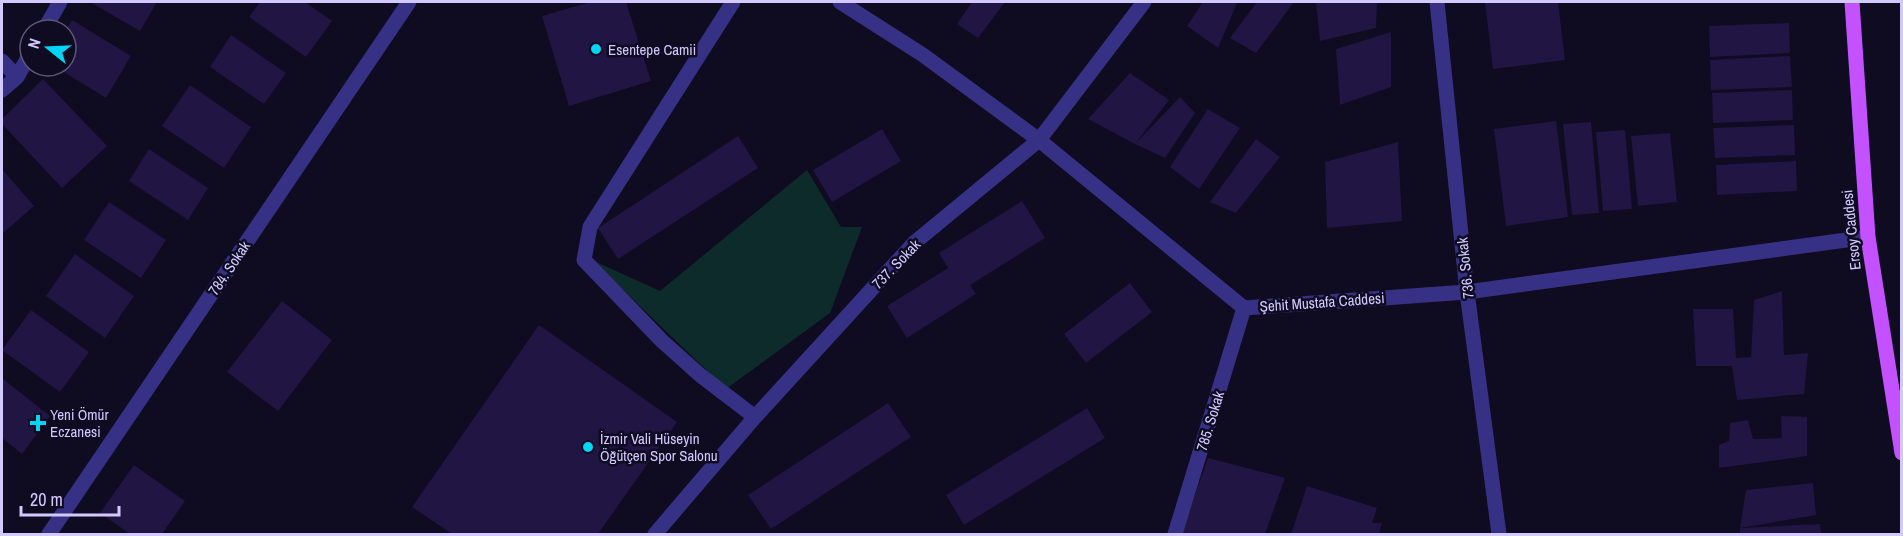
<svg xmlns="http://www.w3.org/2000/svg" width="1903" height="536" viewBox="0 0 1903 536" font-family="'Archivo Narrow',sans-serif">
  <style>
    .green { fill: #0d2b2b }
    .building { fill: #201543 }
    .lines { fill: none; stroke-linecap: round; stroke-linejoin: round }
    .minor { stroke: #363184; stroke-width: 15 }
    .major { stroke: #c351ff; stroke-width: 15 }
    .poi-dot { fill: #00d5f5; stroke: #0f0b21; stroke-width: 2 }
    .labels { text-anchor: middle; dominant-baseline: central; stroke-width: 5; stroke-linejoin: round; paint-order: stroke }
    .poi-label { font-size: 15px; fill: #d2caff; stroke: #0f0b21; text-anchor: start }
    .street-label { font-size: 15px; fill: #d2caff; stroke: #0f0b21 }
  </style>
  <rect width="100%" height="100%" fill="#0f0b21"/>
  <path class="green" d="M 807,170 L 841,227 L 862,227 L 830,313 L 726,389 L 592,260 L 660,291 Z"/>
  <path class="building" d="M 90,2 L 157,2 L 140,31 Z
    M 260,2 L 305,2 L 332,21 L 306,57 L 249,17 Z
    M 591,2 L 626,2 L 651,81 L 569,106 L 542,16 Z
    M 972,2 L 1005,2 L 978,38 L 957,24 Z
    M 1203,2 L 1237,3 L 1218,48 L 1187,26 Z
    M 1257,2 L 1294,2 L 1256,53 L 1230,38 Z
    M 1316,2 L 1377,2 L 1376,28 L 1320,41 Z
    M 1485,2 L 1558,2 L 1565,60 L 1493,69 Z
    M 72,20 L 131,56 L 106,98 L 54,66 L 66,66 L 66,30 Z
    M 1789,23 L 1790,53 L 1710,57 L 1709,26 Z
    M 1391,32 L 1391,87 L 1340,105 L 1336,49 Z
    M 231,35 L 286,73 L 264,104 L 210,67 Z
    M 1790,56 L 1792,87 L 1711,90 L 1710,60 Z
    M 1130,73 L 1169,100 L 1135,144 L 1180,97 L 1195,113 L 1165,158 L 1135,144 L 1088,119 Z
    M 43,79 L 107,146 L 62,188 L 2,124 L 2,119 Z
    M 190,85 L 251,127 L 224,168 L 162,126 Z
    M 1792,90 L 1793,120 L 1713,123 L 1712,93 Z
    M 1208,109 L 1240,128 L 1199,189 L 1170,167 Z
    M 1556,121 L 1568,217 L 1506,226 L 1494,129 Z
    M 1591,122 L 1599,213 L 1572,215 L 1563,124 Z
    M 1794,125 L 1795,155 L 1715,158 L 1713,128 Z
    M 882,129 L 901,161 L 832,202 L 813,170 Z
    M 1625,130 L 1632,209 L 1603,211 L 1596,132 Z
    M 1670,133 L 1677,202 L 1638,206 L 1631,136 Z
    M 738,136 L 758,168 L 618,259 L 598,228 Z
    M 1256,139 L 1280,157 L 1236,213 L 1210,202 Z
    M 1398,142 L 1402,221 L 1327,228 L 1325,162 Z
    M 149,149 L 208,188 L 188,220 L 129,181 Z
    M 1796,161 L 1797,191 L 1717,195 L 1716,165 Z
    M 2,169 L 34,206 L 2,234 Z
    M 1022,201 L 1045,238 L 970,285 L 976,294 L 907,338 L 887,306 L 948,268 L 939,253 Z
    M 109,202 L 166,240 L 141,278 L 84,240 Z
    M 75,254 L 134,296 L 105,338 L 46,296 Z
    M 1130,283 L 1152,312 L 1086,363 L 1064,334 Z
    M 1782,291 L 1784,355 L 1808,353 L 1804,394 L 1737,400 L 1732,366 L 1696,366 L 1693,309 L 1733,309 L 1736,358 L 1751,357 L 1754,300 Z
    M 282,301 L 332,340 L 278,411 L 227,372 Z
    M 31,310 L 89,352 L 60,392 L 2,350 Z
    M 539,325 L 677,422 L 598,534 L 452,534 L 412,507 Z
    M 2,378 L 50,416 L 22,454 L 2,438 Z
    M 888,403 L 911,437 L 771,529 L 748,495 Z
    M 1087,408 L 1105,438 L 964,525 L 946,495 Z
    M 1781,416 L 1807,417 L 1807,456 L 1719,468 L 1719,445 L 1729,441 L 1730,423 L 1748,420 L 1753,439 L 1782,438 Z
    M 1208,458 L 1285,478 L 1265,534 L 1181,534 Z
    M 134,465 L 185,501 L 162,534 L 130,534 L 100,513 Z
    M 1813,483 L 1816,515 L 1740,528 L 1746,490 Z
    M 1307,486 L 1377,508 L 1372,523 L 1382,523 L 1379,534 L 1291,534 Z
    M 1820,524 L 1821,534 L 1740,534 L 1740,528 Z"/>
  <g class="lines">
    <path class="minor" d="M 733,2 L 595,219 L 590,227 L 584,260 L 662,341 L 700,375 L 755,417
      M 840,2 L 923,55 L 1039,140 L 1244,308 L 1467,292 L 1868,237
      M 1437,2 L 1467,292 L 1499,534
      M 44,30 L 60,2
      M 2,61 L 17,77
      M 2,90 L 17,77 L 30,54
      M 49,534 L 409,2
      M 655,534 L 755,417 L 914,243 L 1039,140 L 1144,2
      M 1175,534 L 1244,308"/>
    <path class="major" d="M 1852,2 L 1868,237 L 1902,453"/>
  </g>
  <g class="poi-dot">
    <circle cx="596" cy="49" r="6"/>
    <path d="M35 414h6v6h6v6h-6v6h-6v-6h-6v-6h6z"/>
    <circle cx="588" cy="447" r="6"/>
  </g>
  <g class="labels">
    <g class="poi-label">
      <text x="608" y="49">Esentepe Camii</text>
      <text x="50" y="414">Yeni Ömür<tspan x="50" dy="17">Eczanesi</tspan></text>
      <text x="600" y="438">İzmir Vali Hüseyin<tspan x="600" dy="17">Öğütçen Spor Salonu</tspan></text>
    </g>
    <g class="street-label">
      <text transform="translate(1851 230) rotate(-96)">Ersoy Caddesi</text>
      <text transform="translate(896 264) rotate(-46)">737. Sokak</text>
      <text transform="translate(229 268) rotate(-56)">784. Sokak</text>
      <text transform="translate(1465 268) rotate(-96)">736. Sokak</text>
      <text transform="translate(1322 302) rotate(-4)">Şehit Mustafa Caddesi</text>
      <text transform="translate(1210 421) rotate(-73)">785. Sokak</text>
    </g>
  </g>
  <rect width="1903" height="536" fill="none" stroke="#d2caff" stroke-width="6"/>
  <g transform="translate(48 48) rotate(288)"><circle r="28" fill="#0f0b21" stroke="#5d577a" stroke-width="1.5"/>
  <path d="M0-4.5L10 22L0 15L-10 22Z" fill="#00d5f5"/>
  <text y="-9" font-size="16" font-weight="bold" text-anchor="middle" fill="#d2caff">N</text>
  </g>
  <path d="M21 506v9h98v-9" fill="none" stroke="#d2caff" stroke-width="3"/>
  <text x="30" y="506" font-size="18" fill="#d2caff" stroke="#0f0b21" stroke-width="4.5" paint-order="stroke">20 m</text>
</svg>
